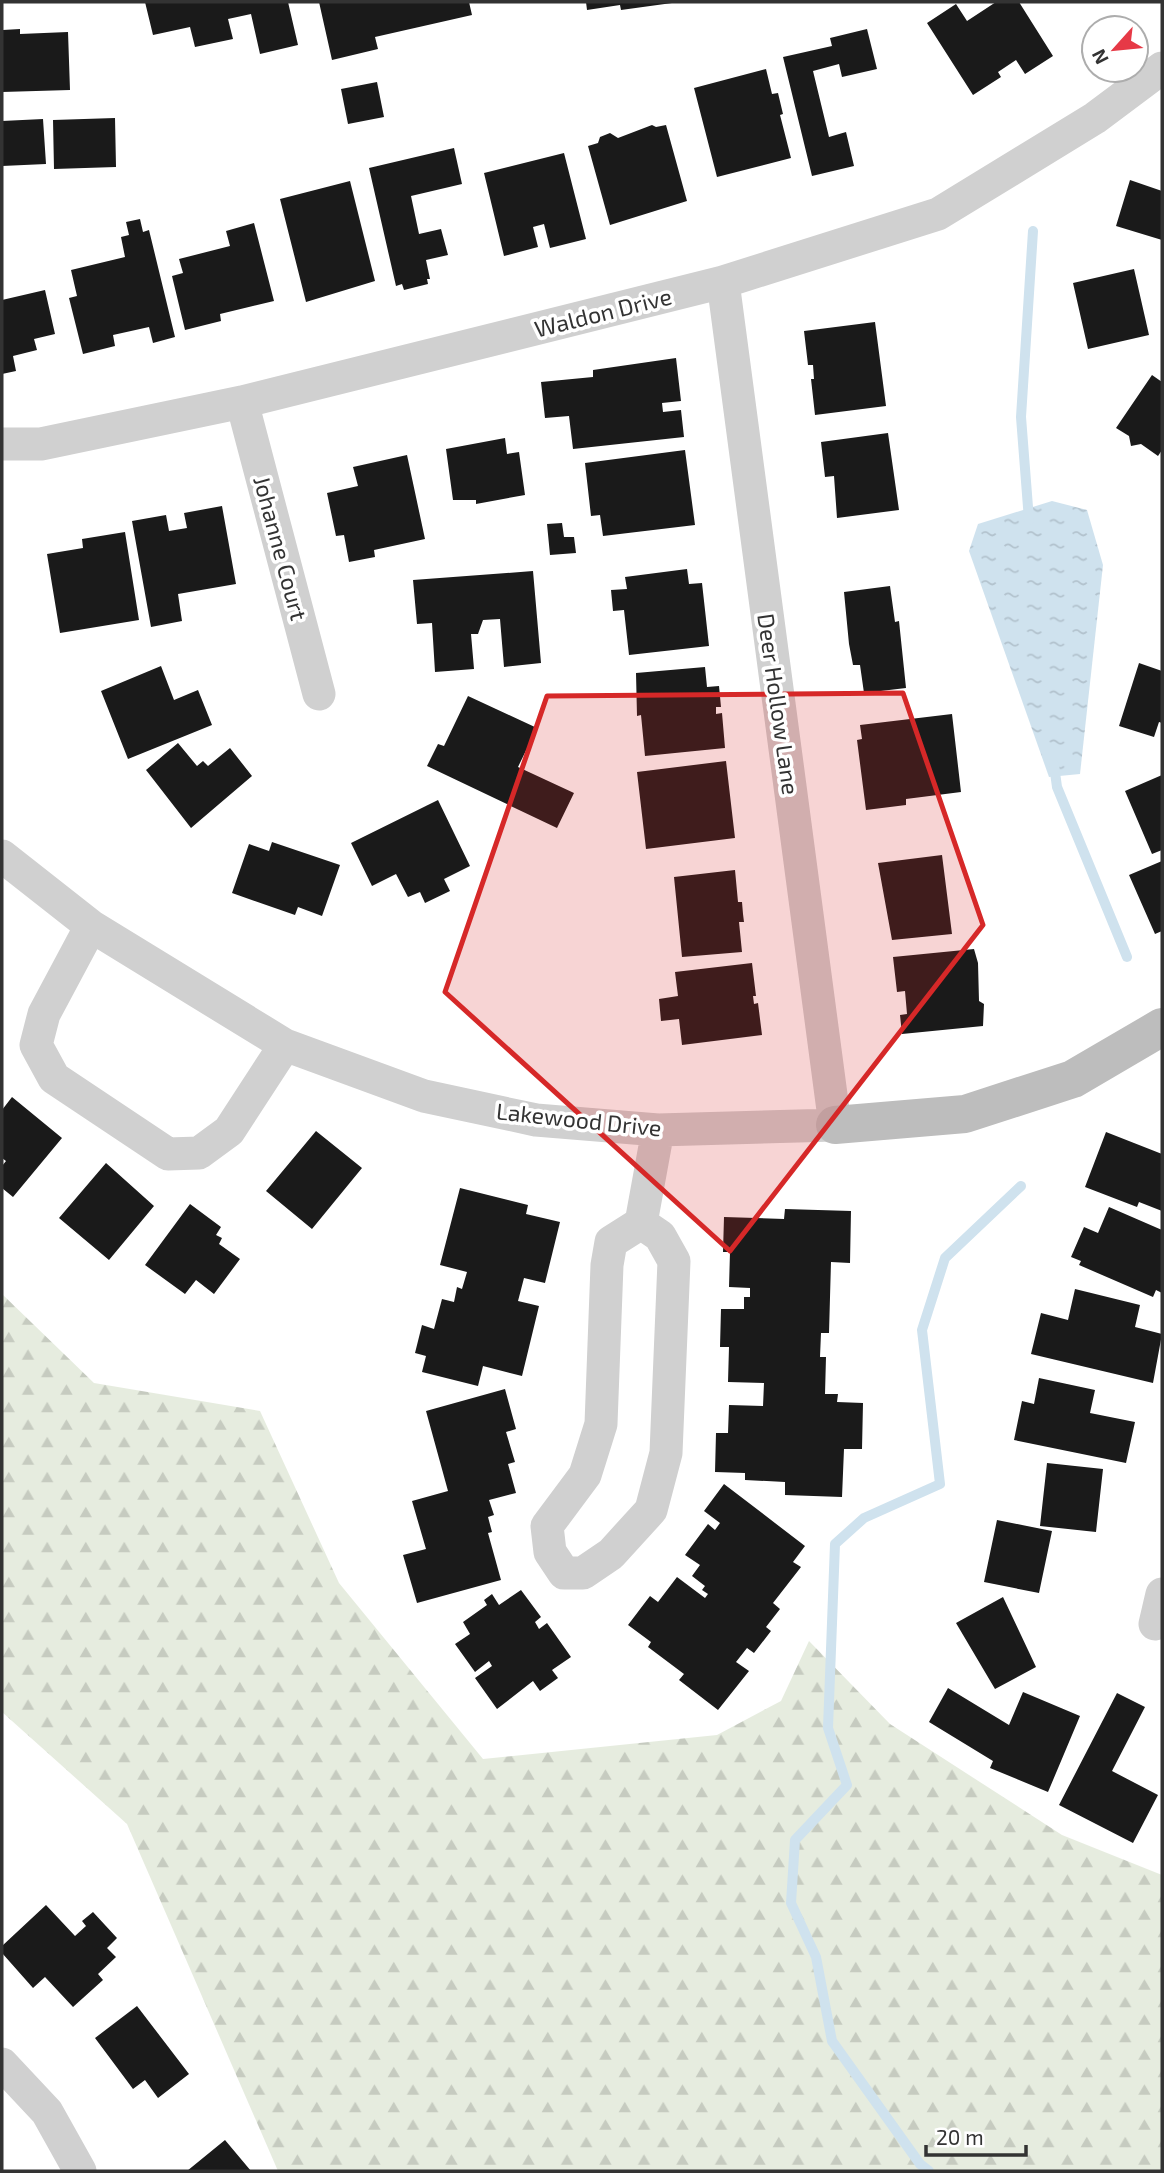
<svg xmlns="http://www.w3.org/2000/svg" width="1164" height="2173" viewBox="0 0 1164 2173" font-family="'Exo 2',sans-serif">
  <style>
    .forest { fill: url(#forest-firs) }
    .water { fill: url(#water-ripples) }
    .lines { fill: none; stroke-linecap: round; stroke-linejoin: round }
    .stream { stroke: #cfe2ee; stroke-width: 10 }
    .building { fill: #1a1a1a }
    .street { stroke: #d0d0d0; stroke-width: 33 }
    .secondary { stroke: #bdbdbd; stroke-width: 38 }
    .marked { fill: #d62828; fill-opacity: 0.2; stroke: #d62828; stroke-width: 5; stroke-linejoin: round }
    .labels { text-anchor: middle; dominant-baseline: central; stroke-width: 7; stroke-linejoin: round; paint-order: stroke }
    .street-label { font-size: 23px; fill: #333; stroke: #fff }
  </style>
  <defs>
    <pattern id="forest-firs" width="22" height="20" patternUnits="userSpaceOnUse" patternTransform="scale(1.75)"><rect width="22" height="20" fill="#e6ecdf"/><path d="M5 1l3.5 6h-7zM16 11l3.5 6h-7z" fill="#c6cbc0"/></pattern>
    <pattern id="water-ripples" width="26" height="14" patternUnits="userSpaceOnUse" patternTransform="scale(1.75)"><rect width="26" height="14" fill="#cfe2ee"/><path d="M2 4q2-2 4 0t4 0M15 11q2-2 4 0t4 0" fill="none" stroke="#b2c2cd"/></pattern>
  </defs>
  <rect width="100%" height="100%" fill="#fff"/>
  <path class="forest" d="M 2,1294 L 94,1383 L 260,1411 L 339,1583 L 483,1759 L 717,1735 L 781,1701 L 809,1641 L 890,1724 L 1062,1835 L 1162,1875 L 1162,2171 L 278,2171 L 127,1824 L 2,1712 Z"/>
  <path class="water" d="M 1052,501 L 1087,510 L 1103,565 L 1080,774 L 1049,777 L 969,551 L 978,524 Z"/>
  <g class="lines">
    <path class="stream" d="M 1029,520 L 1021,417 L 1033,231
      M 1054,765 L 1057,787 L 1127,957
      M 929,2171 L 920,2164 L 832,2041 L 816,1957 L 791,1903 L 795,1840 L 847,1785 L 828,1728 L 835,1544 L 864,1518 L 940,1484 L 922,1330 L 945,1258 L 1021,1186"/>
  </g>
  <path class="building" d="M 145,2 L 288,2 L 298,45 L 260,54 L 251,14 L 228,19 L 233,39 L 195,47 L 190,27 L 153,35 Z
    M 319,2 L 469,2 L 472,15 L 375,37 L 378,49 L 332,60 Z
    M 586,2 L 672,2 L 672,3 L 621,10 L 620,5 L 587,10 Z
    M 996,2 L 1019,2 L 1053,56 L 1025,74 L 1016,60 L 998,72 L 1001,77 L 973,95 L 927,23 L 956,4 L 967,21 Z
    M 20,29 L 20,34 L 68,32 L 70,90 L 2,92 L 3,30 Z
    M 867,29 L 877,69 L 842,77 L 839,64 L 813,71 L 829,137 L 846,132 L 854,166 L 812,176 L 783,57 L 832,46 L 830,38 Z
    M 766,69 L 772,94 L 778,93 L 783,114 L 780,115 L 791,158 L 717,177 L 694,88 Z
    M 377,82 L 384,117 L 348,124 L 341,89 Z
    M 115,118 L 116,167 L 54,169 L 53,120 Z
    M 43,119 L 46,164 L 2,166 L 2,121 Z
    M 652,125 L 656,127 L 666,125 L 687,201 L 610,225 L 588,146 L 598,143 L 600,137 L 610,133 L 618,138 Z
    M 454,148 L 462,184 L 411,196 L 419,234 L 441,229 L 448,255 L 426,260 L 430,279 L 427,279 L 428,284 L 404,290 L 402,284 L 396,286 L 369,168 Z
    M 564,153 L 586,239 L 550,248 L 544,224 L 533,227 L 538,247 L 504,256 L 484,173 Z
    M 1130,180 L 1162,191 L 1162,240 L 1116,226 Z
    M 350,181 L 375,281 L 306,302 L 280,199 Z
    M 140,219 L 143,232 L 149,230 L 175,337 L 153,343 L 149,327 L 113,335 L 115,346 L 83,354 L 69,298 L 77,296 L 71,270 L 125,257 L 121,237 L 129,235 L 126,222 Z
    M 254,223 L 274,301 L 220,314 L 221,321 L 185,330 L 172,276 L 183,273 L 179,259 L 230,246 L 226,231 Z
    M 1134,269 L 1149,335 L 1088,349 L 1073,283 Z
    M 45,290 L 55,334 L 34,339 L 37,350 L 13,356 L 16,371 L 2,374 L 2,300 Z
    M 875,322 L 886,406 L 815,415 L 811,379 L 814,379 L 813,365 L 808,365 L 804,331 Z
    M 676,358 L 681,401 L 662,403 L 663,412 L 681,410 L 684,437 L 573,449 L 569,416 L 545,418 L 541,382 L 593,377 L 593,370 Z
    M 1152,375 L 1162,382 L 1162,450 L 1158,456 L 1141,444 L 1131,446 L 1129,436 L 1116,428 Z
    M 888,433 L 899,510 L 837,518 L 834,476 L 825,477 L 821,442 Z
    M 505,438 L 507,454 L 519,452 L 525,495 L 476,504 L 476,500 L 453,500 L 446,449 Z
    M 685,450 L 695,525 L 603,536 L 600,515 L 591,516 L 585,463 Z
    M 407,455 L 425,539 L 374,550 L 375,557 L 349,562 L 344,535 L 336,536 L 327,493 L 358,486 L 353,467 Z
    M 222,506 L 236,584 L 178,594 L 182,621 L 151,627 L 132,521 L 166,515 L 169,531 L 187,528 L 184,513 Z
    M 562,523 L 564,537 L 574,537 L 576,553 L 550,555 L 547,524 Z
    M 125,532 L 139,620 L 60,633 L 47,554 L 83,548 L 82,539 Z
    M 687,569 L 689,584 L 702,583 L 709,646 L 629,655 L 624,610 L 613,611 L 611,590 L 627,589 L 625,577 Z
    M 533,571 L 541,663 L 504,667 L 500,619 L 483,620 L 478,634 L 471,634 L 474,669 L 435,672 L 432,623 L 417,624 L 413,580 Z
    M 890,586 L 895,622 L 899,621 L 906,688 L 864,693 L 860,665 L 853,665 L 849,644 L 844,592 Z
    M 1139,663 L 1162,671 L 1162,723 L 1159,722 L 1154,737 L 1119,726 Z
    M 161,666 L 174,700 L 198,690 L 212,725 L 128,759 L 101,691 Z
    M 705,667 L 707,687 L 719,686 L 721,707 L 716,707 L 716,714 L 722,713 L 725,748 L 645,756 L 641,715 L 637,716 L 636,673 Z
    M 468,696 L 537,728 L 518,767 L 574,793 L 557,828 L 427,766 L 438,744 L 444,746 Z
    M 952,714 L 961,792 L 906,799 L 906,805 L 866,810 L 857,740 L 862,739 L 860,725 Z
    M 178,743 L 197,766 L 203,761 L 208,766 L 230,748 L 252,776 L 191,828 L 146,770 Z
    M 726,761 L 735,838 L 646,849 L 637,772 Z
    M 1162,775 L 1162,850 L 1152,854 L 1125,791 Z
    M 438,800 L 470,866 L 444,879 L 450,891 L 425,903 L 420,892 L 408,897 L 396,874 L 372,886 L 351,843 Z
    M 272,842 L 340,865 L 322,916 L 298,907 L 295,915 L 232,893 L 249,844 L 269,851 Z
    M 942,855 L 952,934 L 892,940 L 878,863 Z
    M 1162,861 L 1162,931 L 1155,934 L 1129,875 Z
    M 735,870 L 738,902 L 742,902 L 743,914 L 744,922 L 739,922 L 742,952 L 682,957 L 674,877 Z
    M 974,949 L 978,963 L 979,1001 L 984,1004 L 983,1026 L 902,1034 L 900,1015 L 907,1014 L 905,991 L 897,992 L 893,957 Z
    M 752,963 L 756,996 L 753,996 L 754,1004 L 758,1003 L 762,1035 L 682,1045 L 679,1019 L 661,1021 L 659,999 L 678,996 L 675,972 Z
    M 12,1097 L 62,1138 L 13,1197 L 2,1188 L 2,1166 L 6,1161 L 2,1158 L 2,1110 Z
    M 316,1131 L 362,1168 L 312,1229 L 266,1191 Z
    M 1106,1132 L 1162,1154 L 1162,1211 L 1139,1202 L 1137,1207 L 1085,1187 Z
    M 106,1163 L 154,1206 L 109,1260 L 59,1218 Z
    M 460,1188 L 528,1205 L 526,1214 L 560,1222 L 545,1283 L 524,1278 L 518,1301 L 539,1306 L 522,1376 L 483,1366 L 478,1386 L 422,1372 L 426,1356 L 415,1353 L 422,1325 L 434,1329 L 442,1299 L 454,1302 L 457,1287 L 462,1289 L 467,1272 L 440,1265 Z
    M 190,1204 L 221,1227 L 216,1235 L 222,1238 L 219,1244 L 240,1259 L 214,1294 L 196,1280 L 185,1294 L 145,1265 Z
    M 1109,1207 L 1162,1230 L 1162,1293 L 1156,1290 L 1153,1297 L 1079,1265 L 1081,1261 L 1071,1257 L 1084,1227 L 1098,1233 Z
    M 785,1209 L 851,1211 L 850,1263 L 831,1262 L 829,1333 L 821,1333 L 820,1357 L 826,1357 L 825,1394 L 838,1394 L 837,1402 L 863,1403 L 862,1449 L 844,1449 L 842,1497 L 785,1495 L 785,1482 L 745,1480 L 745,1473 L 715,1472 L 716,1433 L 728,1433 L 729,1405 L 763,1406 L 764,1383 L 728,1382 L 729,1347 L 720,1347 L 721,1309 L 744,1309 L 744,1297 L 750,1297 L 750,1288 L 729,1287 L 730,1252 L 723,1252 L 724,1217 L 784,1219 Z
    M 1075,1289 L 1140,1305 L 1135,1327 L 1162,1334 L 1153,1383 L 1031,1354 L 1041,1313 L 1068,1320 Z
    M 1039,1378 L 1095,1390 L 1090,1413 L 1135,1422 L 1126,1463 L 1014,1440 L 1022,1401 L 1034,1404 Z
    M 505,1389 L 516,1429 L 506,1432 L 515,1462 L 508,1464 L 516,1493 L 489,1500 L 494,1515 L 488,1517 L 492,1532 L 488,1533 L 501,1580 L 417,1603 L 403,1555 L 426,1549 L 412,1501 L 448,1491 L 426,1411 Z
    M 1047,1463 L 1103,1469 L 1096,1532 L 1040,1526 Z
    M 724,1484 L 805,1546 L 793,1562 L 801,1567 L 773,1603 L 780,1609 L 766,1627 L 771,1631 L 754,1653 L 747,1648 L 736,1662 L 749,1671 L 718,1710 L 679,1680 L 684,1674 L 648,1647 L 651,1642 L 628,1625 L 650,1596 L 658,1602 L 677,1577 L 705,1598 L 708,1594 L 702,1590 L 705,1586 L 692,1576 L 700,1565 L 685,1555 L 708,1524 L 715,1530 L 720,1523 L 704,1511 Z
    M 997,1520 L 1052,1531 L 1039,1593 L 984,1582 Z
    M 521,1590 L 541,1617 L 535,1622 L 539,1629 L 547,1623 L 571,1657 L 552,1670 L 558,1678 L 540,1691 L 533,1681 L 497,1709 L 475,1678 L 492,1666 L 489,1661 L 475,1672 L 455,1644 L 470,1634 L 463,1622 L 487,1605 L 484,1600 L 492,1594 L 499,1605 Z
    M 1003,1597 L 1036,1667 L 995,1689 L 956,1623 Z
    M 948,1688 L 1009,1725 L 1023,1692 L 1080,1716 L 1048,1792 L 990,1768 L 993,1761 L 929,1722 Z
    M 1117,1693 L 1145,1707 L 1112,1771 L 1158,1795 L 1133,1843 L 1059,1805 Z
    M 46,1905 L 75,1936 L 86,1926 L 82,1921 L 93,1912 L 117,1938 L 107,1948 L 116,1957 L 98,1974 L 103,1980 L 73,2007 L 45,1977 L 33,1988 L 2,1953 L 2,1946 Z
    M 137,2006 L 189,2074 L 158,2098 L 145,2080 L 133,2089 L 95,2038 Z
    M 225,2140 L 251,2171 L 187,2171 Z"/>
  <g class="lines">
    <path class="street" d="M 242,402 L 319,694
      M 2,444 L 41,444 L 242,402 L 723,282 L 938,214 L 1095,118 L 1162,68
      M 2,856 L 91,926 L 285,1045 L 424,1096 L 536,1120 L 658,1130 L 835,1125 L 723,282
      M 91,926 L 44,1014 L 36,1045 L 54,1078 L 168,1154 L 199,1153 L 229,1131 L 285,1045
      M 641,1223 L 660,1236 L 674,1261 L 666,1453 L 651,1510 L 611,1554 L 583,1573 L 564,1573 L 550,1552 L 547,1526 L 585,1475 L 601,1424 L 607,1265 L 611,1242 L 641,1223 L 658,1130
      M 1155,1624 L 1162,1594
      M 2,2064 L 47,2112 L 80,2171"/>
    <path class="secondary" d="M 835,1125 L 965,1114 L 1073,1079 L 1162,1027"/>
  </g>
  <path class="marked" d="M 903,693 L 983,925 L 730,1251 L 445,992 L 547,696 Z"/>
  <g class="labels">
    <g class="street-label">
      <text transform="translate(603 312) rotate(-14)">Waldon Drive</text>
      <text transform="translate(281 548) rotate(75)">Johanne Court</text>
      <text transform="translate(779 704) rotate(82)">Deer Hollow Lane</text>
      <text transform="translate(579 1119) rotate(6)">Lakewood Drive</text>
    </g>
  </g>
  <rect width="1164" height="2173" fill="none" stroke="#333333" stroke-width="7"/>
  <g transform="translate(1115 49) rotate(243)"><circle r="33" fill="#ffffff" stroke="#adadad" stroke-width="2"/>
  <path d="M0-5L12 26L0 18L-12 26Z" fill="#e63946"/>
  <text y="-10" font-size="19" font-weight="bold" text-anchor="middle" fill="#333333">N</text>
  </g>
  <path d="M926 2145v10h100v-10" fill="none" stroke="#333333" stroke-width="3.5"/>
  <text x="936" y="2145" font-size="21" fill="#333333" stroke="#ffffff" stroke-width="5" paint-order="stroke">20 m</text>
</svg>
